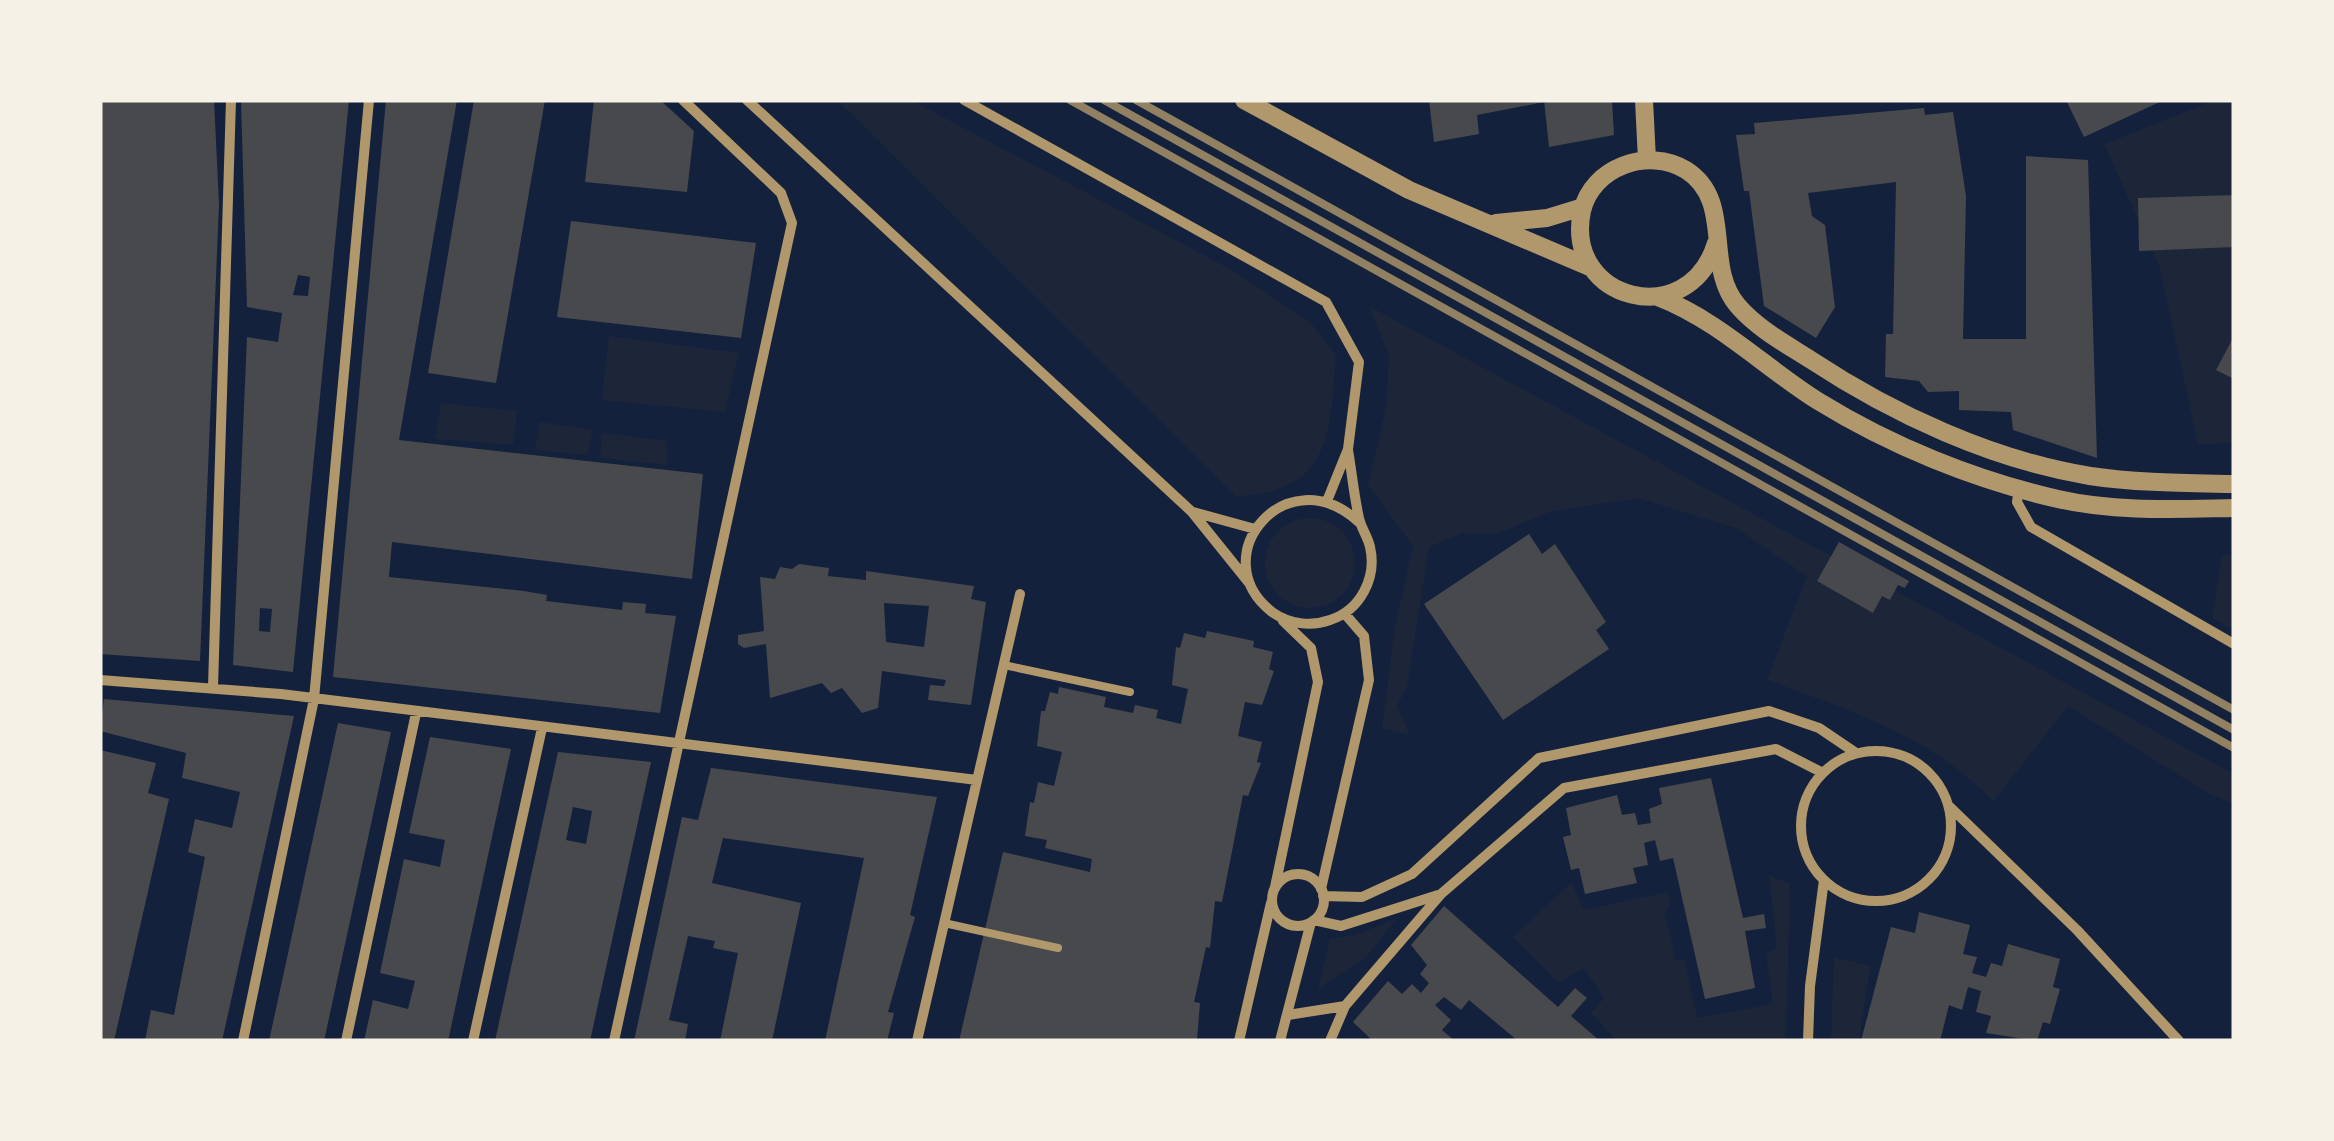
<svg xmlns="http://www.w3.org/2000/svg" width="2334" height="1141" viewBox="0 0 2334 1141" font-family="'Exo 2',sans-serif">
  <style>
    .green { fill: #1d2539 }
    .building { fill: #48494c; fill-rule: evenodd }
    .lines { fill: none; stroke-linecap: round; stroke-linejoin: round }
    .service { stroke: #b1986c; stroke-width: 8 }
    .minor { stroke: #b1986c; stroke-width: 10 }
    .tertiary { stroke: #b1986c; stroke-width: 18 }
    .rail { stroke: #918062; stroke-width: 8 }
  </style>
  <rect width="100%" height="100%" fill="#14213d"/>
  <path class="green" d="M 837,100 L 911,100 L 1232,270 L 1311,323 L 1336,355 C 1330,435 1331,492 1236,496 Z
    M 2215,100 L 2234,100 L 2234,443 L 2198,444 L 2159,265 L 2104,144 Z
    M 1369,306 L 2234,774 L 2234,804 L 2209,794 L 2068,706 L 1993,802 C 1936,738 1846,709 1767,680 L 1807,576 L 1736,528 L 1638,498 L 1549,512 L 1497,534 L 1462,533 L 1429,547 L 1407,687 L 1397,706 L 1410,735 L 1382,728 L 1395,626 L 1413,546 L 1368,485 L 1386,408 L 1389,356 Z
    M 609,336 L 739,353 L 725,412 L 602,400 Z
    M 441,403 L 517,411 L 513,445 L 435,439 Z
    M 540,422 L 592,430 L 588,455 L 535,450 Z
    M 602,433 L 667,441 L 667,465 L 600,458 Z
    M1265 563a45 45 0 1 1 90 0a45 45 0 1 1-90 0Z
    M 2234,554 L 2234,630 L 2212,618 L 2222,555 Z
    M 1769,875 L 1790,884 L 1786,1041 L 1617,1041 L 1591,1013 L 1604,998 L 1584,968 L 1558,983 L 1513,937 L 1572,882 L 1583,910 L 1668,892 L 1670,907 L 1665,913 L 1676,961 L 1685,959 L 1697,1018 L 1773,1004 L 1766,954 L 1777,947 Z
    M 1396,919 L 1366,957 L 1318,989 L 1330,939 L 1354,935 Z
    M 1834,957 L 1870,966 L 1859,1041 L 1831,1041 Z"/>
  <path class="building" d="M 100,100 L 214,100 L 219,204 L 200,661 L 100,654 Z
    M 241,100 L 349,100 L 293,672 L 233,665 L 247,337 L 278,342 L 282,313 L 247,307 ZM 298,275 L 310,277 L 308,296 L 293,295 ZM 260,608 L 272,609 L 270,632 L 259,631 Z
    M 386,100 L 457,100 L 399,440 L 703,474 L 692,579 L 392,542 L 389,577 L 524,591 L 547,595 L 546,601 L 622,610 L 623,602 L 646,604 L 645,613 L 676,616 L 660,713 L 333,677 Z
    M 474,100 L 545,100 L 496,383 L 428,373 Z
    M 594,100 L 660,100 L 694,131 L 687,192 L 585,182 Z
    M 1429,100 L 1543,100 L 1544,102 L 1477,115 L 1479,134 L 1434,142 Z
    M 1544,100 L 1612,100 L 1614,135 L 1549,147 Z
    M 2066,100 L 2164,100 L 2084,137 Z
    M 1924,108 L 1925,115 L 1953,112 L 1966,196 L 1963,339 L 2026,339 L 2026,156 L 2088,160 L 2097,458 L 2013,430 L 2011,412 L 1959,410 L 1959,391 L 1928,392 L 1919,381 L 1885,377 L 1886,334 L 1893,334 L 1896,182 L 1808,193 L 1812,216 L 1825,225 L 1835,307 L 1816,338 L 1764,306 L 1749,191 L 1744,191 L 1736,135 L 1755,134 L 1754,123 Z
    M 2234,195 L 2234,247 L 2139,251 L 2138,198 Z
    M 571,221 L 756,243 L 741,338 L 557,317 Z
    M 2234,336 L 2234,379 L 2216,370 Z
    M 1529,534 L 1542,554 L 1555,544 L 1606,622 L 1596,630 L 1609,649 L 1503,720 L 1424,604 Z
    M 1839,542 L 1909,581 L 1905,588 L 1898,585 L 1890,600 L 1882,596 L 1873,613 L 1817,581 Z
    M 799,564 L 829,568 L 828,576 L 866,580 L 866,571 L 974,586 L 971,599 L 986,602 L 971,705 L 928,700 L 930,685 L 944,686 L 946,680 L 882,671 L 878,708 L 862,713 L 842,688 L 831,693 L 822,683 L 770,698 L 766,644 L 744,648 L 738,644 L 738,635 L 764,631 L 760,577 L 775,579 L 780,567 L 792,569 ZM 884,603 L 929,606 L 924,647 L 886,642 Z
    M 1207,631 L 1254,641 L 1253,647 L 1273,652 L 1269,669 L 1274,671 L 1262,705 L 1245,702 L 1238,736 L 1262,742 L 1257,762 L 1261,763 L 1248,796 L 1243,795 L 1222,902 L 1215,901 L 1210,948 L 1206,947 L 1194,1002 L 1200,1003 L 1197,1040 L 959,1041 L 1003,852 L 1090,872 L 1092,859 L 1045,848 L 1047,840 L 1025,836 L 1030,802 L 1034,803 L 1038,782 L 1054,786 L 1062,752 L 1037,746 L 1041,711 L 1045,711 L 1050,692 L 1058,694 L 1059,687 L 1106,697 L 1104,707 L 1133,713 L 1135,705 L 1158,710 L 1156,718 L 1181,724 L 1188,689 L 1172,685 L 1176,647 L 1180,648 L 1184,633 L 1205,638 Z
    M 104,699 L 294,716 L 222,1041 L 145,1041 L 151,1010 L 174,1015 L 205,857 L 188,852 L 195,819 L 232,828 L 240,792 L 182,778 L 186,753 L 100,731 Z
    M 338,723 L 391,732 L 324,1041 L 269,1041 Z
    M 430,737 L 511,749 L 448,1041 L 364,1041 L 373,1000 L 408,1009 L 415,981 L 380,973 L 404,859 L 440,867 L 445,840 L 409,833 Z
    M 100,750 L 156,763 L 148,793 L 169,799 L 114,1041 L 100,1041 Z
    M 558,752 L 651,762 L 590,1041 L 495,1041 ZM 573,807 L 592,811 L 586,844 L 566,840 Z
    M 711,768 L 937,797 L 910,915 L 915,917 L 888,1012 L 894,1013 L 887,1041 L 825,1041 L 864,858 L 723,838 L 712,883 L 801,903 L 772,1041 L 720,1041 L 738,953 L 713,948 L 715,941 L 688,936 L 669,1020 L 688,1024 L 685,1041 L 634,1041 L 682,817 L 698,820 Z
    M 1711,778 L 1743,918 L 1764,914 L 1766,928 L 1745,931 L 1755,988 L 1705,999 L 1673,858 L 1660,861 L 1655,840 L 1644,843 L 1648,865 L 1633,868 L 1637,883 L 1585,894 L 1579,868 L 1571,870 L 1563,837 L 1571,835 L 1566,808 L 1617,795 L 1622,815 L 1635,813 L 1638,825 L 1651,823 L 1649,809 L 1662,804 L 1659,788 Z
    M 1444,906 L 1558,1007 L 1575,988 L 1587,998 L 1571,1016 L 1600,1041 L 1518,1041 L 1469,1000 L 1461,1010 L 1444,997 L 1435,1005 L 1451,1020 L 1442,1030 L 1455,1041 L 1373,1041 L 1353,1022 L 1388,981 L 1402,994 L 1412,984 L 1421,993 L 1429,983 L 1420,974 L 1427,965 L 1411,945 Z
    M 1919,912 L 1970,925 L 1963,954 L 1977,957 L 1972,973 L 1986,977 L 1991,963 L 2002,966 L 2008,944 L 2060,959 L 2053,987 L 2060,989 L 2050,1024 L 2043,1022 L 2037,1041 L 1986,1033 L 1991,1016 L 1976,1012 L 1981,991 L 1968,987 L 1962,1010 L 1949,1005 L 1940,1041 L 1861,1041 L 1891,927 L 1915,933 Z"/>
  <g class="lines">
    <path class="service" d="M 1004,665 L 1130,692
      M 944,923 L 1058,948"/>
    <path class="minor" d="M 747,100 L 1192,512 L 1250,584
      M 964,100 L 1326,302 L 1359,362 L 1348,449 L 1327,501
      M 1348,450 C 1352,473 1354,496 1359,518 C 1361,528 1368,537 1370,547 C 1377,577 1361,610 1330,620 C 1311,627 1289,624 1272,612 C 1202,558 1286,454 1360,523
      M 2019,488 L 2017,502 L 2031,527 L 2234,644
      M 1193,512 L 1255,529
      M 100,680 L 281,694 L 977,780
      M 213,687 L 231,100
      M1801 826a75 75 0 1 1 150 0a75 75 0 1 1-150 0Z
      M 1950,807 L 2077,930 L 2179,1041
      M1272 900a26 26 0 1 1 52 0a26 26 0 1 1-52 0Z
      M 1275,887 L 1318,682 L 1311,648 L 1283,621
      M 1321,889 L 1369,680 L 1364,636 L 1345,614
      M 1323,896 L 1362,897 L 1412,874 L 1539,758 L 1769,711 L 1819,728 L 1856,753
      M 1314,920 L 1341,926 L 1438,895
      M 1288,1015 L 1345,1006
      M 243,1041 L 314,699 L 369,100
      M 346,1041 L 416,713
      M 473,1041 L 542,728
      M 614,1041 L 792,223 L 781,193 L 683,100
      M 917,1041 L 1020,594
      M 1239,1041 L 1271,903
      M 1280,1041 L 1311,922
      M 1330,1041 L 1345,1006 L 1441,894 L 1564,788 L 1776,749 L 1823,773
      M 1808,1041 L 1810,986 L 1824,880"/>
    <path class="tertiary" d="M 1244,100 L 1409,190 L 1592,268
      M 1644,100 L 1647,160
      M 1496,223 L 1547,218 L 1583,207
      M 1716,243 C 1689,333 1563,301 1582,211 C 1592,167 1648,147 1686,170 C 1735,201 1703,266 1738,306 C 1758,329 1786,344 1811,360 C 1893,414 1992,460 2090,476 C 2137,483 2187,483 2234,484
      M 1658,297 C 1718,320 1764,367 1818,401 C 1891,446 1975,480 2058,499 C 2115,512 2176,509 2234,508"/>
    <path class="rail" d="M 1070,100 L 2234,748
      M 1104,100 L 2234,730
      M 1136,100 L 2234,710"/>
  </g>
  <rect width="2334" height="1141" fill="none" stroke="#f6f1e7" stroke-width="205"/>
</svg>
